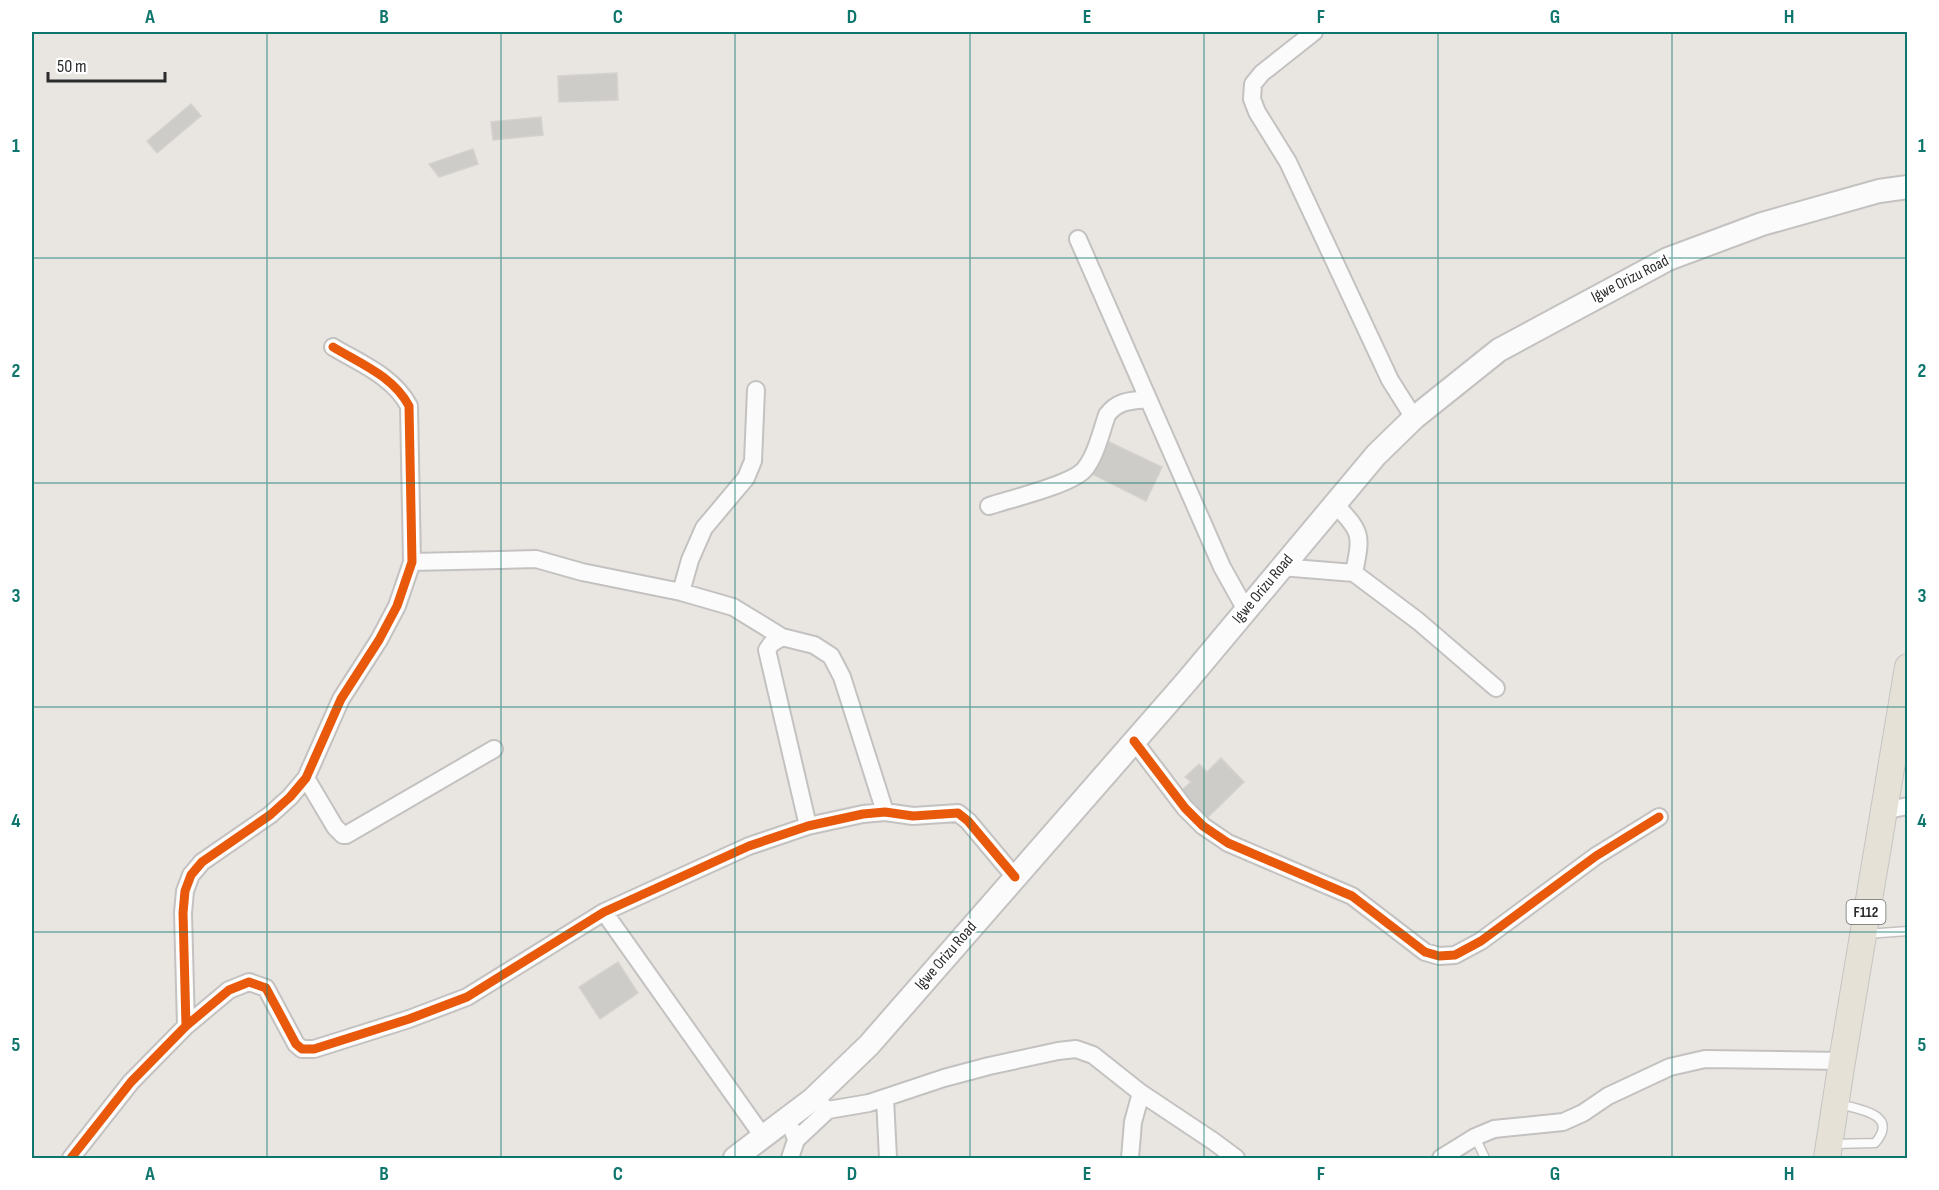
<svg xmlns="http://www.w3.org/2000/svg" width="1939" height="1190" viewBox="0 0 1939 1190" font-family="'Sofia Sans Condensed',sans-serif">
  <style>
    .building { fill: #ceccc9; stroke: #d4d1ce; stroke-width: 1.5 }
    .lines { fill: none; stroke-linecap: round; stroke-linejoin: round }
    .lane-casing { stroke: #c3c2c1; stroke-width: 11 }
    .street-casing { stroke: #c3c2c1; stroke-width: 20 }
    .secondary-casing { stroke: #c3c2c1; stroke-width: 26 }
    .primary-casing { stroke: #c5c4c2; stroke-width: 28 }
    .lane { stroke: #fcfbfb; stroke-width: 8 }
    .street { stroke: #fcfbfb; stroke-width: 16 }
    .secondary { stroke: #fcfbfb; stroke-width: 22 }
    .primary { stroke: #e5e1d6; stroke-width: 26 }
    .cycleway-casing { stroke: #fff; stroke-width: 13 }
    .cycleway { stroke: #e8590c; stroke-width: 9 }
    .grid { fill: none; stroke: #0f766e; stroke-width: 1.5; stroke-opacity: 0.55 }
    .labels { text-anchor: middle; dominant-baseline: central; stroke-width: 5; stroke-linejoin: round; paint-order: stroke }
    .shield { fill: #fff; stroke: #6b6b6b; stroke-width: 1.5 }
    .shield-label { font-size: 15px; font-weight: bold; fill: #2b2b2b }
    .street-label { font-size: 16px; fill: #2b2b2b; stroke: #fff }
    .neatline { fill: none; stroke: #0f766e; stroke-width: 2 }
    .grid-label { font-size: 20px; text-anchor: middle; font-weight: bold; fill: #0f766e }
  </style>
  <rect width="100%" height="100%" fill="#e9e6e2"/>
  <path class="building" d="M 617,73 L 618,100 L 559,102 L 558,76 Z
    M 191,104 L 201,116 L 157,153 L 147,141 Z
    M 541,117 L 543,135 L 493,140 L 491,122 Z
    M 473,149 L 478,164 L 439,177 L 429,164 Z
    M 1105,440 L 1162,467 L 1146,501 L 1090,473 Z
    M 1221,758 L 1244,782 L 1204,821 L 1178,794 L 1191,782 L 1185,777 L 1199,764 L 1207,772 Z
    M 618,962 L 638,993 L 600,1019 L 579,987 Z"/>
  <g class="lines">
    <defs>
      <path id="lane" d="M 1866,934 L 1908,931
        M 1475,1137 L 1485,1158
        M 1833,1144 L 1875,1143 C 1900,1114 1858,1109 1839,1104"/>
      <path id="street" d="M 1314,32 L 1262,73 L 1253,84 L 1252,99 L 1257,112 L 1288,162 L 1390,380 L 1414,418
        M 1078,239 L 1222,567 L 1246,610
        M 1334,503 C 1362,533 1362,533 1354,573
        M 989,506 C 1010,499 1070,485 1084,470 C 1096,456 1101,432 1107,415 C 1118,400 1131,401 1148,399
        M 412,562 L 536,559 L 582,572 L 681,592 L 733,607 L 782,637 L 814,645 L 831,656 L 842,677 L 885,812
        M 1281,567 L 1354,573 L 1418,621 L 1496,688
        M 681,592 L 690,560 L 704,528 L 746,478 L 753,461 L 756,390
        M 782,637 L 771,644 L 767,650 L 808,826
        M 1134,741 L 1185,808 L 1203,826 L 1228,843 L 1352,896 L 1425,952 L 1439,956 L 1455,955 L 1481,941 L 1596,856 L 1659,817
        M 306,778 L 335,827 L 343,835 L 346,835 L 494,749
        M 1883,811 L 1908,806
        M 604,912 L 764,1138
        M 186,1026 L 183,913 L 185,891 L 191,875 L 202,862 L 270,815 L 290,797 L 306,778 L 341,699 L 379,640 L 397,606 L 412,562 L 409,406 C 393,376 361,364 333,347
        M 885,1098 L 888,1158
        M 813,1099 L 828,1110 L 869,1103 L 944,1078 L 989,1066 L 1058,1051 L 1076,1049 L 1093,1055 L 1141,1093 L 1213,1141 L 1236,1158
        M 796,1140 L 828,1110
        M 71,1158 L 131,1082 L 186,1026 L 229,990 L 249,982 L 266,988 L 296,1044 L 302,1049 L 314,1049 L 409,1019 L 467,997 L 604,912 L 749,846 L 808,826 L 863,814 L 885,812 L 913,816 L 958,813 L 968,821 L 1015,877
        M 790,1158 L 796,1140 L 793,1131
        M 1130,1158 L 1133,1122 L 1141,1093
        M 1441,1158 L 1475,1137 L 1494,1129 L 1563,1122 L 1583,1113 L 1608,1096 L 1670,1067 L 1705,1059 L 1842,1061"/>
      <path id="secondary" d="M 735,1158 L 813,1099 L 869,1045 L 1187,681 L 1376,455 L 1414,418 L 1499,350 L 1668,259 L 1762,224 L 1879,191 L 1908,187"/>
      <path id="primary" d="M 1827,1158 L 1842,1061 L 1908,667"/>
    </defs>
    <use href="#lane" class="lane-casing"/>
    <use href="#street" class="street-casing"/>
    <use href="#secondary" class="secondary-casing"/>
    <use href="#primary" class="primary-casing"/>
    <use href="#lane" class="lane"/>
    <use href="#street" class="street"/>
    <use href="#secondary" class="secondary"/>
    <use href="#primary" class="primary"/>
    <defs>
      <path id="cycleway" d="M 1134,741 L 1185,808 L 1203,826 L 1228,843 L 1352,896 L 1425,952 L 1439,956 L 1455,955 L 1481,941 L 1596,856 L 1659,817
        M 186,1026 L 183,913 L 185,891 L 191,875 L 202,862 L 270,815 L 290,797 L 306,778 L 341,699 L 379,640 L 397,606 L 412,562 L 409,406 C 393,376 361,364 333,347
        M 71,1158 L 131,1082 L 186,1026 L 229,990 L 249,982 L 266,988 L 296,1044 L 302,1049 L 314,1049 L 409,1019 L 467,997 L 604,912 L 749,846 L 808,826 L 863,814 L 885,812 L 913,816 L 958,813 L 968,821 L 1015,877"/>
    </defs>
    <use href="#cycleway" class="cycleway-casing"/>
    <use href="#cycleway" class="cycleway"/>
  </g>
  <path class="grid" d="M 267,32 L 267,1158M 501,32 L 501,1158M 735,32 L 735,1158M 970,32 L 970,1158M 1204,32 L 1204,1158M 1438,32 L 1438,1158M 1672,32 L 1672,1158M 32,258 L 1908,258M 32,483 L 1908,483M 32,707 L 1908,707M 32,932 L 1908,932"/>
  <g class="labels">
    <rect class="shield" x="1846.5" y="900" width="39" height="24" rx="4.5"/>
    <g class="shield-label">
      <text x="1866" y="912">F112</text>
    </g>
    <g class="street-label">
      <text transform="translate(1630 279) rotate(-27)">Igwe Orizu Road</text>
      <text transform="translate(1263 589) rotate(-50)">Igwe Orizu Road</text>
      <text transform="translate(946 956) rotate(-49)">Igwe Orizu Road</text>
    </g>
  </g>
  <rect width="1939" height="1190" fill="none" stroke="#ffffff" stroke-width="66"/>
  <path d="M48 72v9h117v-9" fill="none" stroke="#2b2b2b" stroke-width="3"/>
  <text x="57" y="72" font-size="18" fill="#2b2b2b" stroke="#ffffff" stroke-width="4.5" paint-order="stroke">50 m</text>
  <rect x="33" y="33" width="1873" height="1124" class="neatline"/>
  <g class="grid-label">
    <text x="150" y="23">A</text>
    <text x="384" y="23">B</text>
    <text x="618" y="23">C</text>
    <text x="852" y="23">D</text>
    <text x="1087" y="23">E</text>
    <text x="1321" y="23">F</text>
    <text x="1555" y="23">G</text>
    <text x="1789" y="23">H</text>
    <text x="16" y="152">1</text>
    <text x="1922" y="152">1</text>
    <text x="16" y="377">2</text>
    <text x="1922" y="377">2</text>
    <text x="16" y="602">3</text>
    <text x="1922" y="602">3</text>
    <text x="16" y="827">4</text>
    <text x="1922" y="827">4</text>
    <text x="16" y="1051">5</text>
    <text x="1922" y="1051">5</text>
    <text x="150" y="1180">A</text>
    <text x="384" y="1180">B</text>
    <text x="618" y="1180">C</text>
    <text x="852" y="1180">D</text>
    <text x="1087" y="1180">E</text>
    <text x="1321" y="1180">F</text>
    <text x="1555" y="1180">G</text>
    <text x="1789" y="1180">H</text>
  </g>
</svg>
